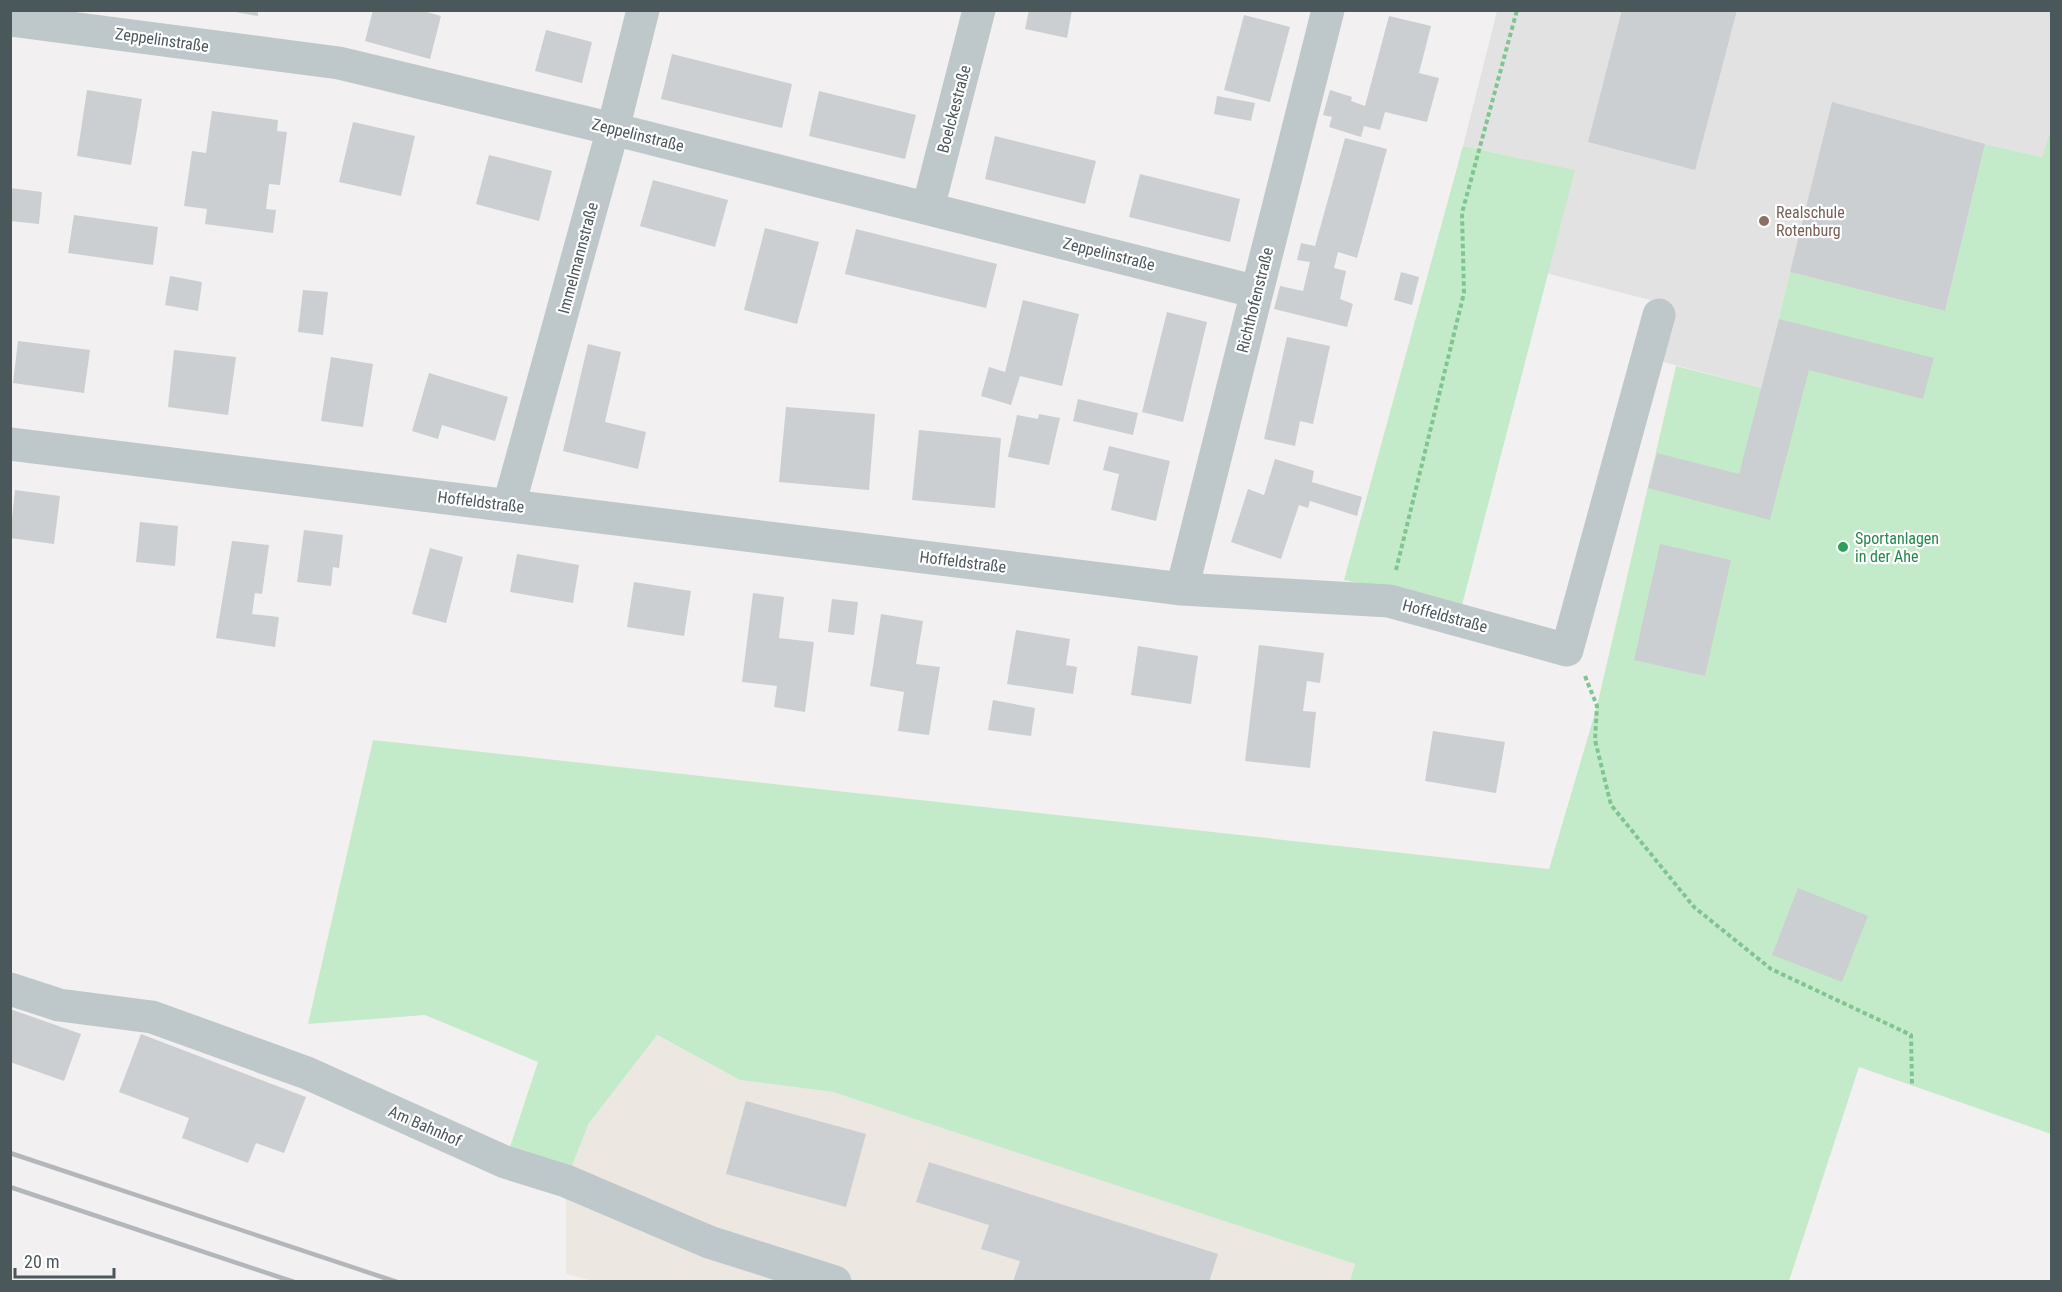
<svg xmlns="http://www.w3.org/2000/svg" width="2062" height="1292" viewBox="0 0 2062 1292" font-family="'Roboto Condensed',sans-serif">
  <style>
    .commercial { fill: #ece7e0 }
    .education { fill: #e3e2e2 }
    .green { fill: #c4ebc9 }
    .building { fill: #cbcfd2 }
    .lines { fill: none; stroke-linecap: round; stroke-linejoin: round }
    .path { stroke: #80c591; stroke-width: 4; stroke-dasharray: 4.5 3; stroke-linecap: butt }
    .street { stroke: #bec8cb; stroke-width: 33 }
    .rail { stroke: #b3b7ba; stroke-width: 4.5 }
    .education-dot { fill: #8d6e63; stroke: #fff; stroke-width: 2 }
    .leisure-dot { fill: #2e9e5b; stroke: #fff; stroke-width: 2 }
    .labels { text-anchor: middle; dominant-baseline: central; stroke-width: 4.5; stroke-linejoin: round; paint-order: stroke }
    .street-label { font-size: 16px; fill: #4a585c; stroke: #fff }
    .education-label { font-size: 16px; fill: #785e54; stroke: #fff; text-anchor: start }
    .leisure-label { font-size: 16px; fill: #27864d; stroke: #fff; text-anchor: start }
  </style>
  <rect width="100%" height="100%" fill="#f2f0f1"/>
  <path class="commercial" d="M 656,1035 L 740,1080 L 833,1092 L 1355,1264 L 1350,1282 L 598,1282 L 566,1274 L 566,1181 L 589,1123 Z"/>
  <path class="education" d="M 1497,11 L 2051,11 L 2051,128 L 2042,157 L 1985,144 L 1945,311 L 1790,272 L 1762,388 L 1656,360 L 1669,305 L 1546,273 L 1574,170 L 1463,146 Z"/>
  <path class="green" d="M 2051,128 L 2051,1134 L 1859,1067 L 1789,1281 L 1350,1281 L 1355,1264 L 833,1092 L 740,1080 L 657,1035 L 589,1123 L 566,1181 L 505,1162 L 538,1062 L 425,1015 L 308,1024 L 373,740 L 1549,869 L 1597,706 L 1676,366 L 1762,388 L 1790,272 L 1945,311 L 1985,144 L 2042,157 Z
    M 1463,146 L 1575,170 L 1462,605 L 1344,580 Z"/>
  <path class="building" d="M 224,10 L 258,10 L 258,16 Z
    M 373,10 L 420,10 L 441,16 L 430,59 L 365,41 Z
    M 1029,10 L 1072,10 L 1067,38 L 1025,29 Z
    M 1622,10 L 1737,10 L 1695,170 L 1588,142 Z
    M 1244,15 L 1290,27 L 1270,102 L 1224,90 Z
    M 1389,16 L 1431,26 L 1419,73 L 1439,78 L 1427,122 L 1385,112 L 1380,130 L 1364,126 L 1361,137 L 1329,127 L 1332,117 L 1323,115 L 1330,90 L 1352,97 L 1351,101 L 1365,106 Z
    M 546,30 L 592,42 L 582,83 L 535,71 Z
    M 672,54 L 792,84 L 782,128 L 661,99 Z
    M 87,90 L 142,99 L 131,165 L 77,156 Z
    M 819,91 L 916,115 L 905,159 L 809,136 Z
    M 1217,96 L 1255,103 L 1251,121 L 1214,114 Z
    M 1832,102 L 1985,144 L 1945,311 L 1790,272 Z
    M 212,111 L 278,120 L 277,131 L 287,132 L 280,185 L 269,184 L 266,209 L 276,210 L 273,233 L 205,224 L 207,209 L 184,206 L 192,151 L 206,153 Z
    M 353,122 L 415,136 L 401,196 L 339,182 Z
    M 995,136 L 1096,161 L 1085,204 L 985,179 Z
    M 1345,138 L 1387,149 L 1357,258 L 1338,252 L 1334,268 L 1346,271 L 1340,299 L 1353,304 L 1347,327 L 1274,309 L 1280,286 L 1303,291 L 1310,262 L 1297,260 L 1301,243 L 1315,246 Z
    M 489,155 L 552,171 L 539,221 L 476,204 Z
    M 1140,174 L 1240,199 L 1230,242 L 1129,217 Z
    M 653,180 L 728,200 L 715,247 L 640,226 Z
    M 10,188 L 42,192 L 39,224 L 10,221 Z
    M 74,215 L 158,227 L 153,265 L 68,253 Z
    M 765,228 L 819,242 L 797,324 L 744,310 Z
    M 856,229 L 997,264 L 986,308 L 845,274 Z
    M 1401,272 L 1419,277 L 1412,305 L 1394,300 Z
    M 170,276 L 202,282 L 198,311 L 165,305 Z
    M 303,290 L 328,292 L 323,335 L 298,332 Z
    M 1023,300 L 1079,314 L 1062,386 L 1020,376 L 1011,405 L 981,396 L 989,367 L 1005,372 Z
    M 1167,312 L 1207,322 L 1183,422 L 1142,412 Z
    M 1779,319 L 1934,358 L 1923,399 L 1809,370 L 1770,520 L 1648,488 L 1657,453 L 1739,474 Z
    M 1287,337 L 1330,346 L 1313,424 L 1300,421 L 1295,446 L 1264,439 Z
    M 18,341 L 90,350 L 84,393 L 13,383 Z
    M 588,344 L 621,352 L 605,422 L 646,432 L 638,469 L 563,451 Z
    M 174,350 L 236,357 L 228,415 L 168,407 Z
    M 331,357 L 373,364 L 363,427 L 321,421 Z
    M 429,373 L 508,397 L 495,441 L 442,425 L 438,439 L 412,431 Z
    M 1078,399 L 1138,413 L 1133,435 L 1073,421 Z
    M 786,407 L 875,414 L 869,490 L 779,482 Z
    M 1039,414 L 1060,418 L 1049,465 L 1008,457 L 1017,415 L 1038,419 Z
    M 919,430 L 1001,438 L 995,508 L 912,500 Z
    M 1109,446 L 1170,461 L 1156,521 L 1111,510 L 1119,474 L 1103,470 Z
    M 1275,459 L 1314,471 L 1312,482 L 1362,497 L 1357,516 L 1310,501 L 1308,508 L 1299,505 L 1281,559 L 1231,542 L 1248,489 L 1264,495 Z
    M 15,490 L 60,496 L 54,544 L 10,538 Z
    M 140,522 L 178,526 L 175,566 L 136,562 Z
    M 304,530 L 343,535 L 339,568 L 333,567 L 331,586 L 297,582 Z
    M 232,541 L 269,545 L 262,594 L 255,593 L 252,614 L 279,617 L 275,647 L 216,638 Z
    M 1660,544 L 1731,560 L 1705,676 L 1634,660 Z
    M 430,548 L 463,557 L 446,623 L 412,614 Z
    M 517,554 L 579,565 L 573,603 L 510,592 Z
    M 634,582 L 691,591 L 684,636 L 627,627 Z
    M 753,593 L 784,597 L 779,638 L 814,642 L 805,712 L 774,707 L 777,686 L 742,682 Z
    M 832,599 L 858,602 L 854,635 L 828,632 Z
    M 881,614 L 923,621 L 916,664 L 940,667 L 929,735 L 898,731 L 904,692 L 870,686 Z
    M 1016,630 L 1070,639 L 1066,665 L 1077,667 L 1073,694 L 1007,684 Z
    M 1259,645 L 1324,653 L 1320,683 L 1307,681 L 1303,711 L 1316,712 L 1310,768 L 1245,761 Z
    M 1138,646 L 1198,656 L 1191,704 L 1131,695 Z
    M 993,700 L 1035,708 L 1031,736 L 988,730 Z
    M 1433,731 L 1505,742 L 1496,793 L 1425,781 Z
    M 1798,888 L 1868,916 L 1842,982 L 1772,955 Z
    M 10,1009 L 81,1034 L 64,1081 L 10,1062 Z
    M 141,1034 L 306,1097 L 284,1153 L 256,1143 L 248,1163 L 182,1138 L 189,1118 L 119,1092 Z
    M 746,1101 L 866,1134 L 846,1207 L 726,1174 Z
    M 929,1162 L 1218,1254 L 1209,1282 L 1013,1282 L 1020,1261 L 981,1249 L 989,1225 L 916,1202 Z"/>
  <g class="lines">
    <path class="path" d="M 1396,570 L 1464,293 L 1462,213 L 1517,10
      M 1585,676 L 1597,706 L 1595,740 L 1611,805 L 1694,907 L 1771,969 L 1911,1035 L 1912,1084"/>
    <path class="street" d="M 10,20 L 339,63 L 613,129 L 1257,292
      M 928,208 L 979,10
      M 10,444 L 1182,589 L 1389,601 L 1567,650 L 1659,315
      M 509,505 L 613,129 L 643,10
      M 1182,589 L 1328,10
      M 10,989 L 59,1005 L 152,1017 L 307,1073 L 505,1162 L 566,1181 L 709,1242 L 835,1282"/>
    <path class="rail" d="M 10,1153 L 397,1282
      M 10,1187 L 294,1282"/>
  </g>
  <circle class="education-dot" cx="1764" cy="221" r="6"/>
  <circle class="leisure-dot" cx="1843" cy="547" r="6"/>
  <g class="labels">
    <g class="street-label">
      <text transform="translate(162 40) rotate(8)">Zeppelinstraße</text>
      <text transform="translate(954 109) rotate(-75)">Boelckestraße</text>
      <text transform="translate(638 135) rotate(14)">Zeppelinstraße</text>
      <text transform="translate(1109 254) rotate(14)">Zeppelinstraße</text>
      <text transform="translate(578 258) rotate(-75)">Immelmannstraße</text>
      <text transform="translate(1255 300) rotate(-76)">Richthofenstraße</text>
      <text transform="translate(481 502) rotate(7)">Hoffeldstraße</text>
      <text transform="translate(963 562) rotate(7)">Hoffeldstraße</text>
      <text transform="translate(1445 616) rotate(15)">Hoffeldstraße</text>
      <text transform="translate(425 1126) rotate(24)">Am Bahnhof</text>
    </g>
    <g class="education-label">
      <text x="1776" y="212">Realschule<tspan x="1776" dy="18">Rotenburg</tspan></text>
    </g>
    <g class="leisure-label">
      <text x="1855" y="538">Sportanlagen<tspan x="1855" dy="18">in der Ahe</tspan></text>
    </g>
  </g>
  <rect width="2062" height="1292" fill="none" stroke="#4a585c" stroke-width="24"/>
  <path d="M15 1268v9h99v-9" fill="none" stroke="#4a585c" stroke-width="3"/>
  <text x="24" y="1268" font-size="18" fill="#4a585c" stroke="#ffffff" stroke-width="4.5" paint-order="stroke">20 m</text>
</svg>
